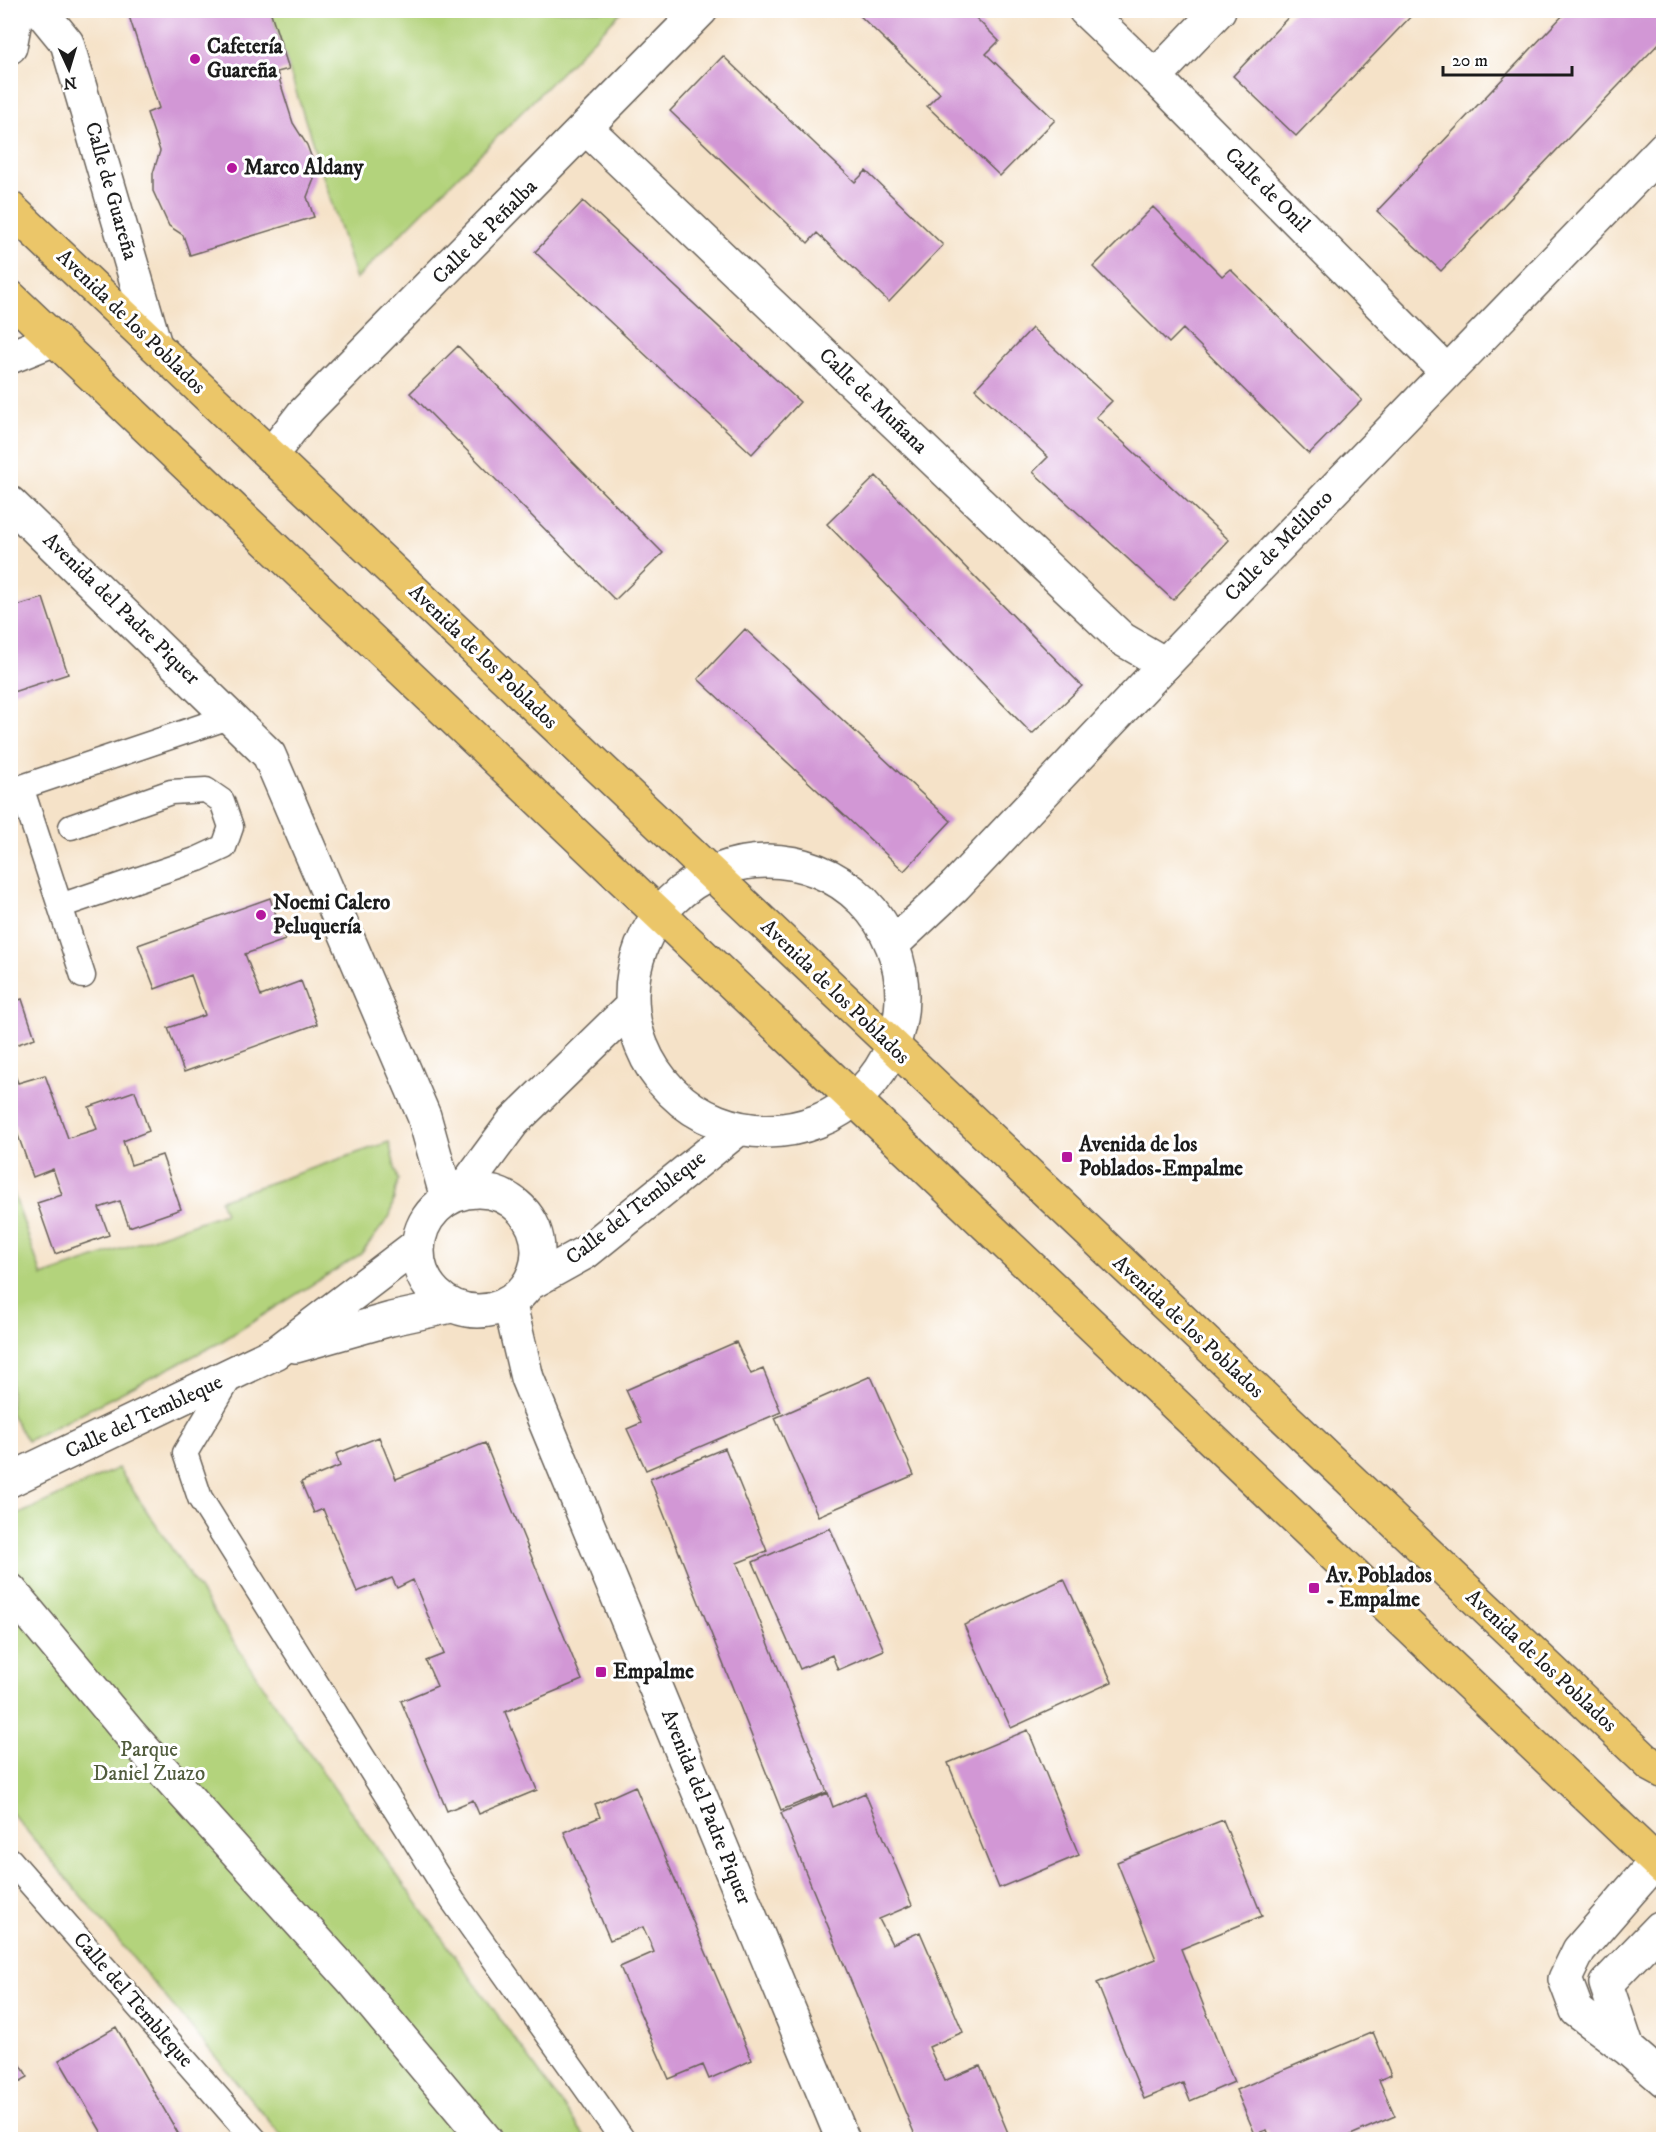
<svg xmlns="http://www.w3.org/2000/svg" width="1674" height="2150" viewBox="0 0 1674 2150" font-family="'IM FELL DW Pica',serif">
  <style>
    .green { fill: #b3d37b; stroke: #68784c; stroke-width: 1.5 }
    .building { fill: #d297d5 }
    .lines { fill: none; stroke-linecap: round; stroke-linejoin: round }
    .service-casing { stroke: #686158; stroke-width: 27 }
    .pedestrian-casing { stroke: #686158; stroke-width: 36 }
    .minor-casing { stroke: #686158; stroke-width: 36 }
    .tertiary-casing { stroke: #686158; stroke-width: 36 }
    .primary-casing { stroke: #686158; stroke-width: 36 }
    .service { stroke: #fff; stroke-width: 24 }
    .pedestrian { stroke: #fff; stroke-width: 33 }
    .minor { stroke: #fff; stroke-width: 33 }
    .tertiary { stroke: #fff; stroke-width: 33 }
    .primary { stroke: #ebc669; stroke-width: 33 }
    .poi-dot { fill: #b5179e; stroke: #fff; stroke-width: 2 }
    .labels { text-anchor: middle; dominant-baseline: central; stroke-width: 6; stroke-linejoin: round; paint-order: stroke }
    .poi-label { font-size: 21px; font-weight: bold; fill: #1c1c1c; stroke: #fff; text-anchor: start }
    .street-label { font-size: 21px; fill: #1c1c1c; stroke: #fff }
    .park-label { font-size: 21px; fill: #515c3d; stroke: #fff }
  </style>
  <rect width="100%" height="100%" fill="#fff"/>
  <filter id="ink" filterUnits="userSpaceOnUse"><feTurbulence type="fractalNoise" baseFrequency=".0167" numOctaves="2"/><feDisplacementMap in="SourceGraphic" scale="12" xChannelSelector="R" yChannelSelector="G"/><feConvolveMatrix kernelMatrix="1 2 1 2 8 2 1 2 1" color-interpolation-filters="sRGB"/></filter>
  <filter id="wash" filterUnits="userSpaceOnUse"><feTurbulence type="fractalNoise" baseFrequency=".008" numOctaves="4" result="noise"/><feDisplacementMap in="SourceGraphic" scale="24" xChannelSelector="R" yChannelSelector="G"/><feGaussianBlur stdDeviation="1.35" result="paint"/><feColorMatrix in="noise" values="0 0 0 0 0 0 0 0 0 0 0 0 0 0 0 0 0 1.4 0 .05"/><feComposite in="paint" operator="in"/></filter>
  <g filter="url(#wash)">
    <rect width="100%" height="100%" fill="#f5e2c8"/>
    <path class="green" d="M 270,10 L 622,11 L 356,279 Z
      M 389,1142 L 398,1180 L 390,1216 L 361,1254 L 219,1343 L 27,1441 L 11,1414 L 11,1186 L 42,1276 L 225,1213 L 220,1200 Z
      M 118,1468 L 298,1738 L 587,2139 L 284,2139 L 11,1812 L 11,1518 Z"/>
    <g id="blocks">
      <path class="building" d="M 127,10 L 270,10 L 289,69 L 277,72 L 293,123 L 307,145 L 314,164 L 314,179 L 307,197 L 314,217 L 190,255 L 183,235 L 169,226 L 153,191 L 153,173 L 160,151 L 147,113 L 159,108 Z
        M 854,10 L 968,10 L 999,41 L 986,54 L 1055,120 L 1000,176 L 927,106 L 940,93 Z
        M 1295,10 L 1417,10 L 1296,136 L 1233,76 Z
        M 1568,10 L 1664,10 L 1664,38 L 1441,271 L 1377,211 Z
        M 723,56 L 855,182 L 866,171 L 943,245 L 889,302 L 817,233 L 808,243 L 670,111 Z
        M 583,201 L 800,402 L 752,454 L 535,252 Z
        M 1153,207 L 1222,276 L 1230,269 L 1362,400 L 1309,454 L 1183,329 L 1169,343 L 1093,267 Z
        M 1032,328 L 1112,401 L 1096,417 L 1229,540 L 1173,600 L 1033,472 L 1048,457 L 975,389 Z
        M 458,346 L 663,553 L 615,600 L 410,393 Z
        M 876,476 L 1082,686 L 1032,734 L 827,524 Z
        M 43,598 L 68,674 L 10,693 L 10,608 Z
        M 745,629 L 951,821 L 904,871 L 698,679 Z
        M 270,898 L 285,940 L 245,954 L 261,996 L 301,981 L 317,1024 L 184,1072 L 168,1028 L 205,1015 L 191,975 L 155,989 L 138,945 Z
        M 22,999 L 35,1038 L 10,1047 L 10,1003 Z
        M 10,1062 L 18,1083 L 45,1075 L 68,1138 L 97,1129 L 89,1107 L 135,1091 L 149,1131 L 123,1141 L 131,1165 L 162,1155 L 181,1209 L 129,1227 L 120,1201 L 99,1208 L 109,1235 L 55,1254 L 37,1203 L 62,1195 L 53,1169 L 33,1177 L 10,1113 Z
        M 736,1342 L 751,1374 L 763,1369 L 781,1412 L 646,1470 L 627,1429 L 641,1423 L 626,1390 Z
        M 871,1376 L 914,1475 L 818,1516 L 775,1418 Z
        M 379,1437 L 396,1479 L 485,1443 L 582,1680 L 505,1712 L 537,1790 L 479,1814 L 473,1800 L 447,1811 L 401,1701 L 437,1686 L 426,1661 L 444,1654 L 413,1580 L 397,1588 L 392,1578 L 357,1592 L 323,1509 L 314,1513 L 301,1482 L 340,1466 L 336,1454 Z
        M 725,1448 L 767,1551 L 737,1563 L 827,1792 L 781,1810 L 650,1479 Z
        M 830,1528 L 884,1650 L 838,1670 L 832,1655 L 800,1669 L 753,1562 Z
        M 1064,1579 L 1112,1682 L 1011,1728 L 964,1625 Z
        M 1028,1730 L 1079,1855 L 999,1888 L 948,1763 Z
        M 635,1786 L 752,2060 L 709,2079 L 703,2065 L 669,2079 L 620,1967 L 654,1952 L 649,1940 L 643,1927 L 610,1940 L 564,1832 L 600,1817 L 595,1804 Z
        M 828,1793 L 833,1807 L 865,1793 L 912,1905 L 879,1919 L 892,1944 L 920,1932 L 963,2032 L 929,2047 L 944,2081 L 980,2066 L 1011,2140 L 917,2140 L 781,1813 Z
        M 1223,1820 L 1262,1916 L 1181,1949 L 1234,2082 L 1190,2101 L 1183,2083 L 1144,2099 L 1097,1983 L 1156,1959 L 1117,1862 Z
        M 116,2027 L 182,2140 L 106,2140 L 59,2060 Z
        M 1373,2032 L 1391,2075 L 1379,2080 L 1395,2116 L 1339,2140 L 1271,2140 L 1267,2130 L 1255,2134 L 1236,2090 Z
        M 10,2047 L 28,2077 L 10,2087 Z"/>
    </g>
  </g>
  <g filter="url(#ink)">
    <use href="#blocks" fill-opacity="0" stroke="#686158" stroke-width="1.5"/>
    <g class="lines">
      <defs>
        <path id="service" d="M 21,787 L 83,976
          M 10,791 L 232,716
          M 60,906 L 198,859 L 224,847 L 231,827 L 222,801 L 206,790 L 171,792 L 71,827
          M 231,1376 L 185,1453 L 200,1498 L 453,1901 L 623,2140
          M 10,1860 L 255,2140"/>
        <path id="pedestrian" d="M 10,1590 L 130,1734 L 354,1982 L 486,2140"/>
        <path id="minor" d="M 40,10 L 67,43 L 155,345
          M 1085,10 L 1155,77 L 1447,372
          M 10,47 L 17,10
          M 1155,77 L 1219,10
          M 587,129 L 1122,639 L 1165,664
          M 10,357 L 55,339
          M 271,455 L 302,415 L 701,10
          M 10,503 L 269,755 L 424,1116 L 447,1198
          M 296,1346 L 391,1319 L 451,1306
          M 10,1480 L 277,1352 L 417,1245
          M 1664,1852 L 1579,1950 L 1565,1979 L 1577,2011 L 1628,2049 L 1664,2080
          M 1628,2049 L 1606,1984 L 1660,1928 L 1664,1928"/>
        <path id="tertiary" d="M632 996a135 135 0 1 1 270 0a135 135 0 1 1-270 0Z
          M 894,943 L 955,886 L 1165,664 L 1664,148
          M418 1251a60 60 0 1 1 120 0a60 60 0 1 1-120 0Z
          M 462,1191 L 513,1122 L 630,1008
          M 532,1282 L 586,1252 L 737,1130
          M 510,1305 L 527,1378 L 843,2140"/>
        <path id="primary" d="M 10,208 L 1651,1765 L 1664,1772
          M 10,297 L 1664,1869"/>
      </defs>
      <use href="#service" class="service-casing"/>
      <use href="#pedestrian" class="pedestrian-casing"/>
      <use href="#minor" class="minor-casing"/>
      <use href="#tertiary" class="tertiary-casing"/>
      <use href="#primary" class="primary-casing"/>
      <use href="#service" class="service"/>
      <use href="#pedestrian" class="pedestrian"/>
      <use href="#minor" class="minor"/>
      <use href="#tertiary" class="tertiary"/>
      <use href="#primary" class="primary"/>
    </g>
  </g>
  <g class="poi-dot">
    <circle cx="195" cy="59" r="6"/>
    <circle cx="232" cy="168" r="6"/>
    <circle cx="261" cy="915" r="6"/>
    <rect x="1061" y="1151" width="12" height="12" rx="3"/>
    <rect x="1308" y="1582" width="12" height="12" rx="3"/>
    <rect x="595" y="1666" width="12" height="12" rx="3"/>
  </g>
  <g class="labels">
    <g class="poi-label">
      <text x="207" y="47">Cafetería<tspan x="207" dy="24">Guareña</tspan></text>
      <text x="244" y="168">Marco Aldany</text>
      <text x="273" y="903">Noemi Calero<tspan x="273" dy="24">Peluquería</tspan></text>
      <text x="1079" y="1145">Avenida de los<tspan x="1079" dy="24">Poblados-Empalme</tspan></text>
      <text x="1326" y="1576">Av. Poblados<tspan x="1326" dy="24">- Empalme</tspan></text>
      <text x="613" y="1672">Empalme</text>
    </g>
    <g class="street-label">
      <text transform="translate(1267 190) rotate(45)">Calle de Onil</text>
      <text transform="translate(111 191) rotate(74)">Calle de Guareña</text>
      <text transform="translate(485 232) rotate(-45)">Calle de Peñalba</text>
      <text transform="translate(131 322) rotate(44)">Avenida de los Poblados</text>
      <text transform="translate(873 401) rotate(44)">Calle de Muñana</text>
      <text transform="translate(1279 546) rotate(-46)">Calle de Meliloto</text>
      <text transform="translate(121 609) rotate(44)">Avenida del Padre Piquer</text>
      <text transform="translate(483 657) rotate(44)">Avenida de los Poblados</text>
      <text transform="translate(835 992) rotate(44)">Avenida de los Poblados</text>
      <text transform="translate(636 1208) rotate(-38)">Calle del Tembleque</text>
      <text transform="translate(1188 1327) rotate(43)">Avenida de los Poblados</text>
      <text transform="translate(144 1417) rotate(-25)">Calle del Tembleque</text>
      <text transform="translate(1541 1661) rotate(43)">Avenida de los Poblados</text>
      <text transform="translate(706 1807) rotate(68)">Avenida del Padre Piquer</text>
      <text transform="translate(133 2000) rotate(49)">Calle del Tembleque</text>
    </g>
    <g class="park-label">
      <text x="149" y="1750">Parque<tspan x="149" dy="24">Daniel Zuazo</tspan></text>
    </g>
  </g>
  <rect width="1674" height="2150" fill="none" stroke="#fff" stroke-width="36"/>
  <g transform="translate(69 69) rotate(176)" stroke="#ffffff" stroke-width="4.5" paint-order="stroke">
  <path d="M0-4.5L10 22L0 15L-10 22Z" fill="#1c1c1c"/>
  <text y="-9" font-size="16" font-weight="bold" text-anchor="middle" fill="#1c1c1c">N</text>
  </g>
  <path d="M1443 66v9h129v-9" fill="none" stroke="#1c1c1c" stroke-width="3"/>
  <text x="1452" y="66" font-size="18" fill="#1c1c1c" stroke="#ffffff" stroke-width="4.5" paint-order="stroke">20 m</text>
</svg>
